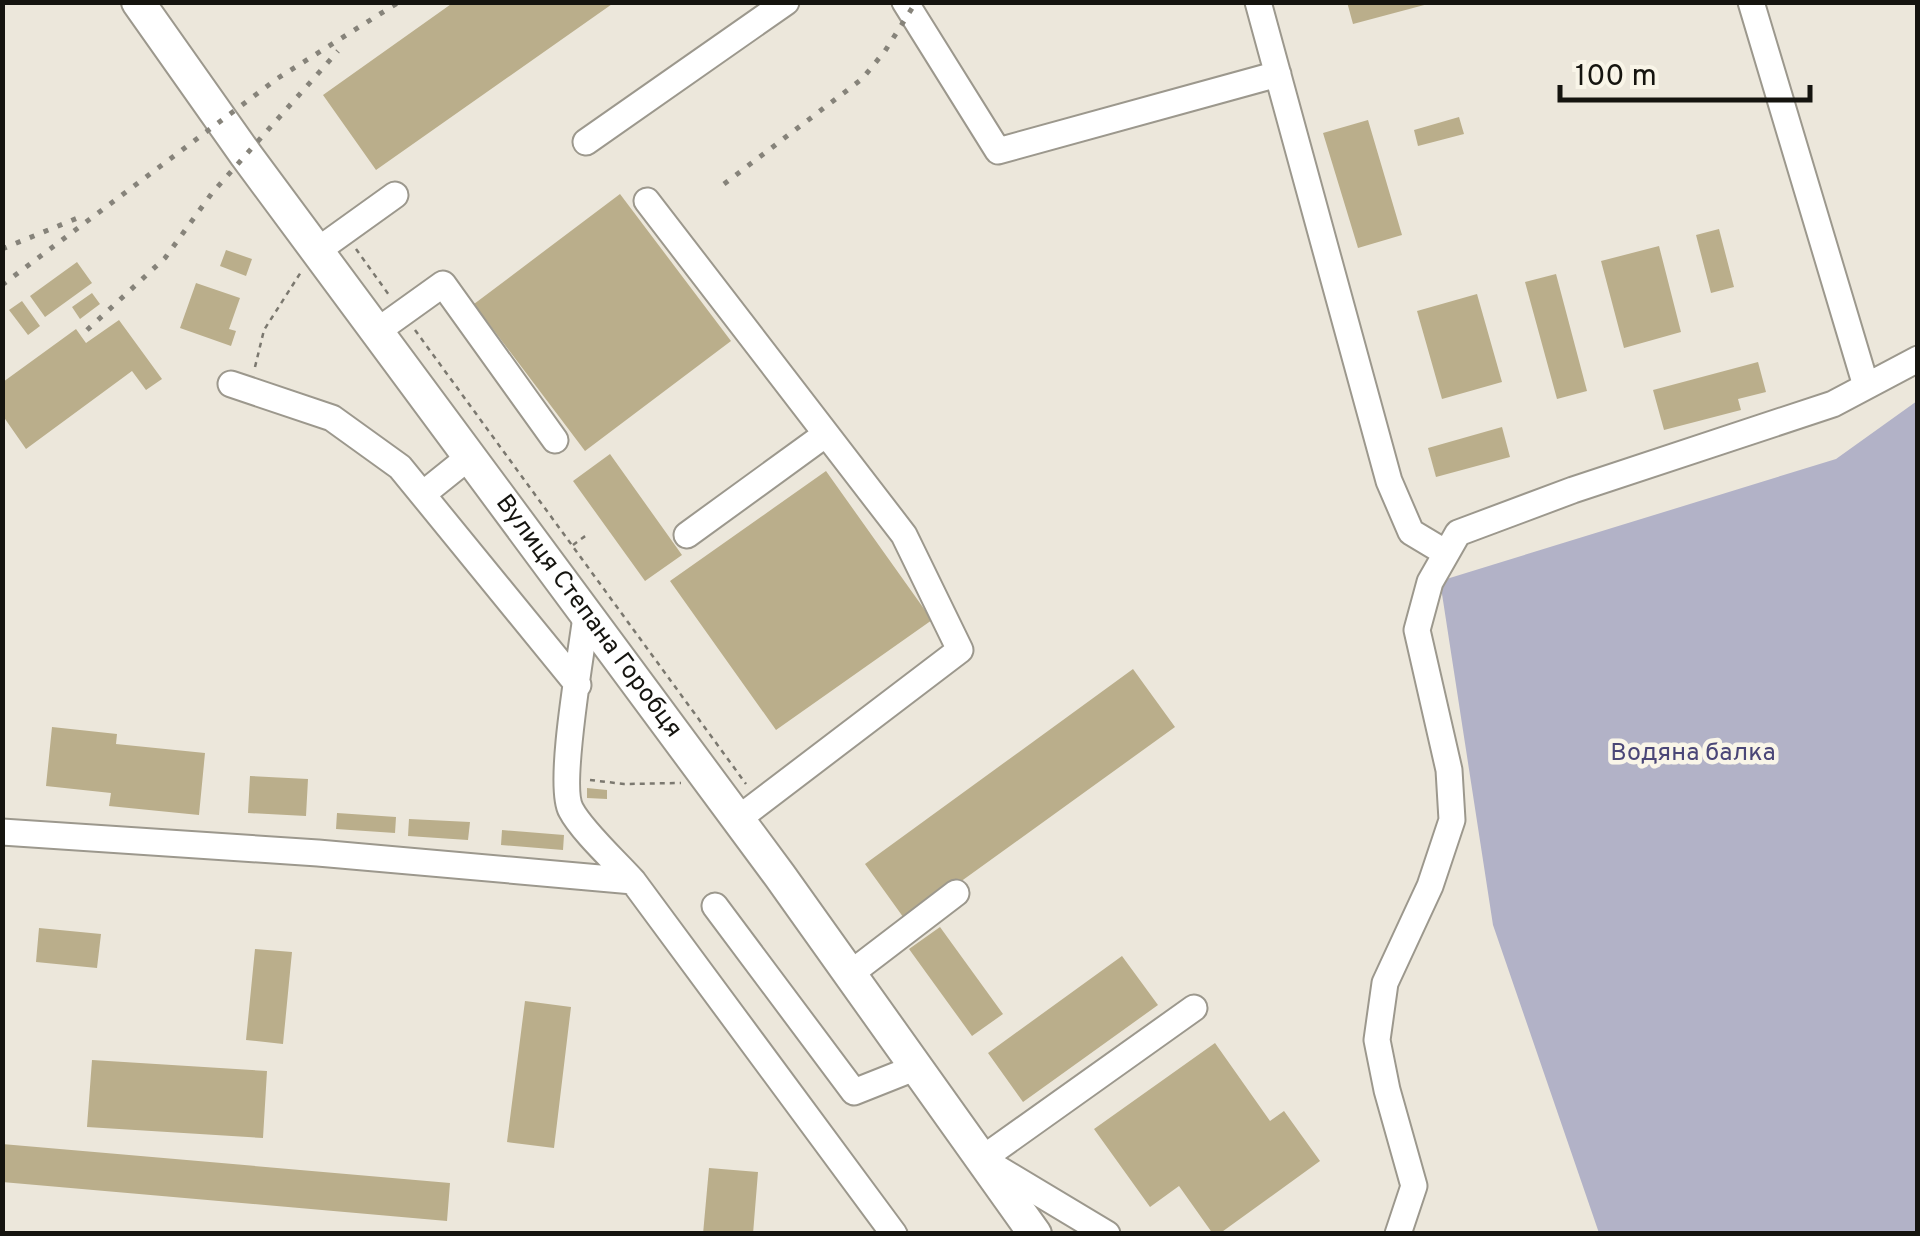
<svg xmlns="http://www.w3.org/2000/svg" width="1920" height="1236" viewBox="0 0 1920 1236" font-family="Overpass,sans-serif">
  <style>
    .green { fill: #b2b2c7 }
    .building { fill: #baae8b }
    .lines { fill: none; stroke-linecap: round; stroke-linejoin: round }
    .minor-casing { stroke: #9c988d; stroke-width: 29 }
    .major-casing { stroke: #9c988d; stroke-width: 36 }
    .path { stroke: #7b786f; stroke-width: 2.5; stroke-dasharray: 5 5; stroke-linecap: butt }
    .minor { stroke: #fff; stroke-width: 25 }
    .major { stroke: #fff; stroke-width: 32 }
    .rail { stroke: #86837a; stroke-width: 5; stroke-dasharray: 5 10; stroke-linecap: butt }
    .labels { text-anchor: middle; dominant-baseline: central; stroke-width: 9; stroke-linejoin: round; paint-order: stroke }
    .street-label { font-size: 25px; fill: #15140f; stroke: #f9f5e8 }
    .park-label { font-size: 25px; fill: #4a4677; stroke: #f9f5e8 }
  </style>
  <rect width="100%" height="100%" fill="#ece7db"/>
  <path class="green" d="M 1917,401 L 1917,1233 L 1599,1233 L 1493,925 L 1440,581 L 1836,459 Z"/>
  <path class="building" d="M 454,2 L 615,2 L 376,170 L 323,95 Z
    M 1347,2 L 1428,2 L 1428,4 L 1353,24 Z
    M 1459,117 L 1464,134 L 1418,146 L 1414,130 Z
    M 1368,120 L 1402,235 L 1358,248 L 1323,133 Z
    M 620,194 L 731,341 L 585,451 L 474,304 Z
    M 1719,229 L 1734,287 L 1711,293 L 1696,235 Z
    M 1659,246 L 1681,332 L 1624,348 L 1601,261 Z
    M 226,250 L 252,259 L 246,276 L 220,266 Z
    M 77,262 L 92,283 L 45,317 L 30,296 Z
    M 1556,274 L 1587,391 L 1557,399 L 1525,282 Z
    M 196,283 L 240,298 L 229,329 L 236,331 L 231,346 L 180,328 Z
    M 92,293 L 100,304 L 80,319 L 72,307 Z
    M 1477,294 L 1502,382 L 1442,399 L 1417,311 Z
    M 22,301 L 40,326 L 28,335 L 9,310 Z
    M 119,320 L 162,379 L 146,390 L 132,371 L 26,449 L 3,416 L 3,382 L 76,329 L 86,343 Z
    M 1758,362 L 1766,392 L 1738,399 L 1741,410 L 1664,430 L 1653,390 Z
    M 1502,427 L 1510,457 L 1436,477 L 1428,448 Z
    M 610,454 L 682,555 L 645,581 L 573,481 Z
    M 826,471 L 932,620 L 776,730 L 670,581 Z
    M 1133,669 L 1175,727 L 906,921 L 865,864 Z
    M 52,727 L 117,734 L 116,744 L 205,753 L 199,815 L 109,806 L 111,793 L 46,786 Z
    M 250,776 L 308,779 L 306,816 L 248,813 Z
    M 587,788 L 607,790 L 607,799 L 587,798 Z
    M 337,813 L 396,817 L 395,833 L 336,829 Z
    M 409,819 L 470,822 L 468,840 L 408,836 Z
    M 502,830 L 564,835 L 563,850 L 501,845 Z
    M 940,927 L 1003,1014 L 972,1036 L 909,949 Z
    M 39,928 L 101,934 L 97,968 L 36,962 Z
    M 255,949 L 292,952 L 283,1044 L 246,1040 Z
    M 1122,956 L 1158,1005 L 1023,1102 L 988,1053 Z
    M 525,1001 L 571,1007 L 554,1148 L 507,1142 Z
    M 1215,1043 L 1270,1121 L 1284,1111 L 1320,1161 L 1219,1234 L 1213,1234 L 1179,1186 L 1150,1207 L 1094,1129 Z
    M 92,1060 L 267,1071 L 263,1138 L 87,1127 Z
    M 2,1144 L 450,1183 L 447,1221 L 2,1182 Z
    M 709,1168 L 758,1172 L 753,1234 L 703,1234 Z"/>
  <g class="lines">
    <defs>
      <path id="minor" d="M 905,2 L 998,151 L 1278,74
        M 1258,2 L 1389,481 L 1411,532 L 1446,553
        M 1751,2 L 1866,386
        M 586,142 L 786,2
        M 647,201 L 904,535 L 960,650 L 738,819
        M 317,251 L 395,195
        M 376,332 L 443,284 L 555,440
        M 231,384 L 332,418 L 400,467 L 578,685
        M 423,494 L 469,457
        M 687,535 L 826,434
        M 586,616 C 582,650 557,786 571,810 C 582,831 616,862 633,881
        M 2,832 L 318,853 L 633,881 L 894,1234
        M 715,906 L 854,1092 L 917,1067
        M 850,974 L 956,893
        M 1107,1234 L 982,1159 L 1194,1008
        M 1398,1234 L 1414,1186 L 1387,1090 L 1377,1040 L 1385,983 L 1430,886 L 1452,820 L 1449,770 L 1417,630 L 1430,582 L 1458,533 L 1573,490 L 1833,404 L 1918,359"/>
      <g id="major">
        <path id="s1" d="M 138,2 L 246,155 L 780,876 L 1035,1234"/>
      </g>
    </defs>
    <use href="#minor" class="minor-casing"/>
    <use href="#major" class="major-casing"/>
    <path class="path" d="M 356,249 L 389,295
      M 415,330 L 746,784
      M 255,367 L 264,330 L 301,272
      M 573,545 L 588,534
      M 590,780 L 624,784 L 681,783"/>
    <use href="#minor" class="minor"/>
    <use href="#major" class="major"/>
    <path class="rail" d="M 724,184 L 862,79 L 885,51 L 916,2
      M 2,249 L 80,217
      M 2,285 L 278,78 L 399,2
      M 87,330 L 165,258 L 212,193 L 338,51"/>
  </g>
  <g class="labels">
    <g class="street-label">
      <text stroke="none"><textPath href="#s1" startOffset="762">Вулиця Степана Горобця</textPath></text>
    </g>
    <g class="park-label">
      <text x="1693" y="754">Водяна балка</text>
    </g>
  </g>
  <rect width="1920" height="1236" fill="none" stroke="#15140f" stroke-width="10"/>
  <path d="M1560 85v15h250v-15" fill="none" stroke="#15140f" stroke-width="5"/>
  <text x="1575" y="85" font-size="30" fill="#15140f" stroke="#f9f5e8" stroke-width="8" paint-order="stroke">100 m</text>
</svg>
